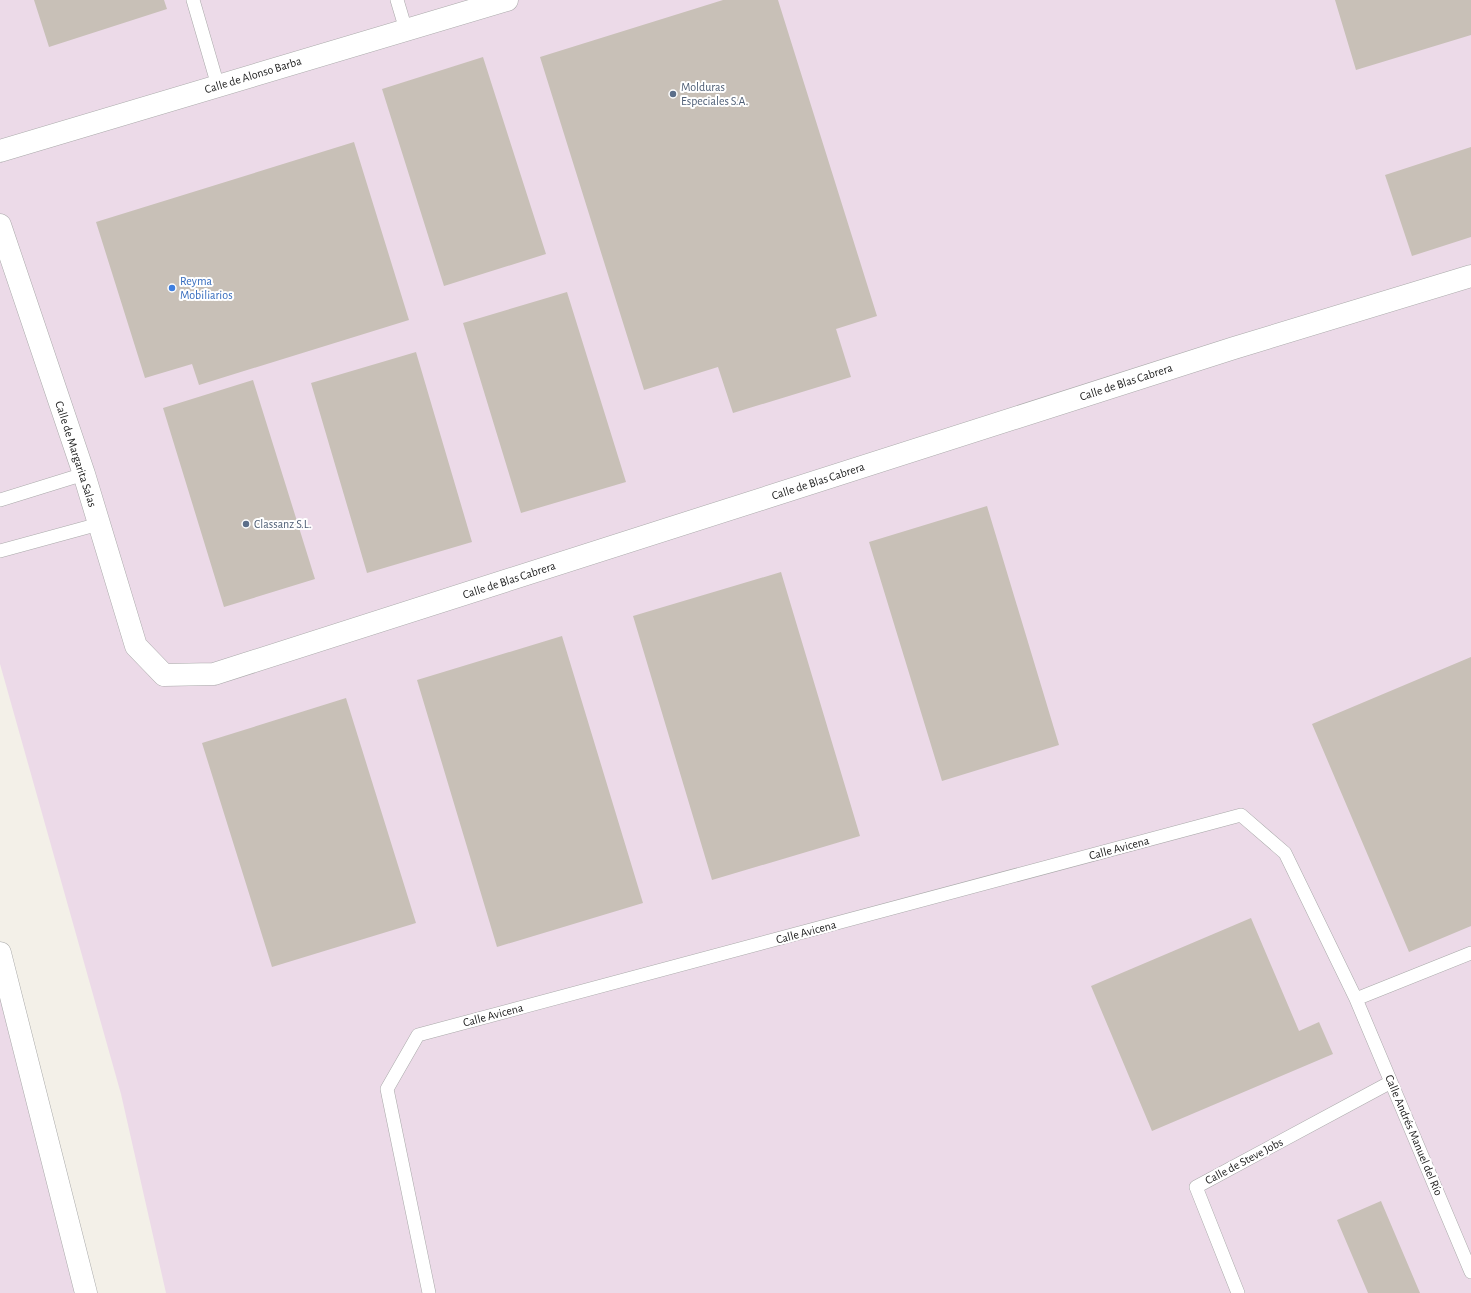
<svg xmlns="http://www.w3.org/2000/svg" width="1471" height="1293" viewBox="0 0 1471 1293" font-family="'Alegreya Sans',sans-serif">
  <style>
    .industrial { fill: #ecdae8 }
    .building { fill: #c8c0b7 }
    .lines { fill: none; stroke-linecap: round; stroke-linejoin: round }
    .service-casing { stroke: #a9a9a9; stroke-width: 14 }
    .minor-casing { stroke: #a9a9a9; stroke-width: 23 }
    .tertiary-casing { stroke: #a9a9a9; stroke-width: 23 }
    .service { stroke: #fff; stroke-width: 13 }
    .minor { stroke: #fff; stroke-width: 22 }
    .tertiary { stroke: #fff; stroke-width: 22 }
    .service-dot { fill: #5c6f8a; stroke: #fff; stroke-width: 1.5 }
    .shop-dot { fill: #3f7fe0; stroke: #fff; stroke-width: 1.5 }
    .labels { text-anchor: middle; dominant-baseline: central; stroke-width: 4; stroke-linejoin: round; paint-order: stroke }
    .street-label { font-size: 12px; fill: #222; stroke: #fff }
    .service-label { font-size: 12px; fill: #4e5e75; stroke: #fff; text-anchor: start }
    .shop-label { font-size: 12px; fill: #366cbe; stroke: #fff; text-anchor: start }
  </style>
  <rect width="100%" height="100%" fill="#f3f0e8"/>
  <path class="industrial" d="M 0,0 L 1471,0 L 1471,1293 L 166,1293 L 121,1094 L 0,664 Z
    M 0,953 L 86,1293 L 0,1293 Z"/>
  <path class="building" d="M 34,0 L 164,0 L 167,9 L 49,47 Z
    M 723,0 L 778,0 L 877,316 L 836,329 L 851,377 L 733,413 L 718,367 L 644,390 L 540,57 Z
    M 1335,0 L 1471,0 L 1471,35 L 1356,70 Z
    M 483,57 L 546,254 L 444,286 L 382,89 Z
    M 354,142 L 409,320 L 199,385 L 192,364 L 145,378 L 96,222 Z
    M 1471,147 L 1471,237 L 1412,256 L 1385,175 Z
    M 567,292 L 626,482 L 521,513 L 463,323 Z
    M 416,352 L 472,542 L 367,573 L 311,383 Z
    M 253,380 L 315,579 L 224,607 L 163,408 Z
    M 987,506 L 1059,745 L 942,781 L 869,542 Z
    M 781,572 L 860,836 L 712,880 L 633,616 Z
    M 562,636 L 643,903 L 497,947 L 417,680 Z
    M 1471,657 L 1471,926 L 1409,952 L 1312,724 Z
    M 346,698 L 416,923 L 272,967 L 202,743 Z
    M 1251,918 L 1299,1031 L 1319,1022 L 1333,1054 L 1152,1131 L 1091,986 Z
    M 1381,1201 L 1420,1293 L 1368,1293 L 1337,1220 Z"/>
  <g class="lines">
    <defs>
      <path id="service" d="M 193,0 L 218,86
        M 397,0 L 406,30
        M 0,500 L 84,474
        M 0,551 L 99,524
        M 1356,999 L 1471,953
        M 429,1293 L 387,1089 L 418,1035 L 1241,815 L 1285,853 L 1356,999 L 1471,1272
        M 1238,1293 L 1196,1187 L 1391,1082"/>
      <path id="minor" d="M 0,151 L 507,0
        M 0,225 L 84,474 L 136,646 L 164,675 L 214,674 L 1234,348 L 1471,276"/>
      <path id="tertiary" d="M 0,953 L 86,1293"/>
    </defs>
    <use href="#service" class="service-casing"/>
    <use href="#minor" class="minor-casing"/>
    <use href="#tertiary" class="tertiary-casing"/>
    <use href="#service" class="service"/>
    <use href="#minor" class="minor"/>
    <use href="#tertiary" class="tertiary"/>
  </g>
  <g class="service-dot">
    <circle cx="673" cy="94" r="4"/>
    <circle cx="246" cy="524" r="4"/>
  </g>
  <circle class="shop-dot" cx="172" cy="288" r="4"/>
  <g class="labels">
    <g class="street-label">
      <text transform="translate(253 75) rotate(-17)">Calle de Alonso Barba</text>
      <text transform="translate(1126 382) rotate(-18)">Calle de Blas Cabrera</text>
      <text transform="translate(76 454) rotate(72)">Calle de Margarita Salas</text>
      <text transform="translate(818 481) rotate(-18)">Calle de Blas Cabrera</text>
      <text transform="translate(509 580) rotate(-18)">Calle de Blas Cabrera</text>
      <text transform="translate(1119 848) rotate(-15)">Calle Avicena</text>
      <text transform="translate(806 932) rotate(-15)">Calle Avicena</text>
      <text transform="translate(493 1015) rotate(-15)">Calle Avicena</text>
      <text transform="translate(1414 1135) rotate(67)">Calle Andrés Manuel del Río</text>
      <text transform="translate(1244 1161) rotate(-28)">Calle de Steve Jobs</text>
    </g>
    <g class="service-label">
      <text x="681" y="87">Molduras<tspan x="681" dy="14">Especiales S.A.</tspan></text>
      <text x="254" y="524">Classanz S.L.</text>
    </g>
    <g class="shop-label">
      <text x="180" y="281">Reyma<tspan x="180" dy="14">Mobiliarios</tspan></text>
    </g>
  </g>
</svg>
